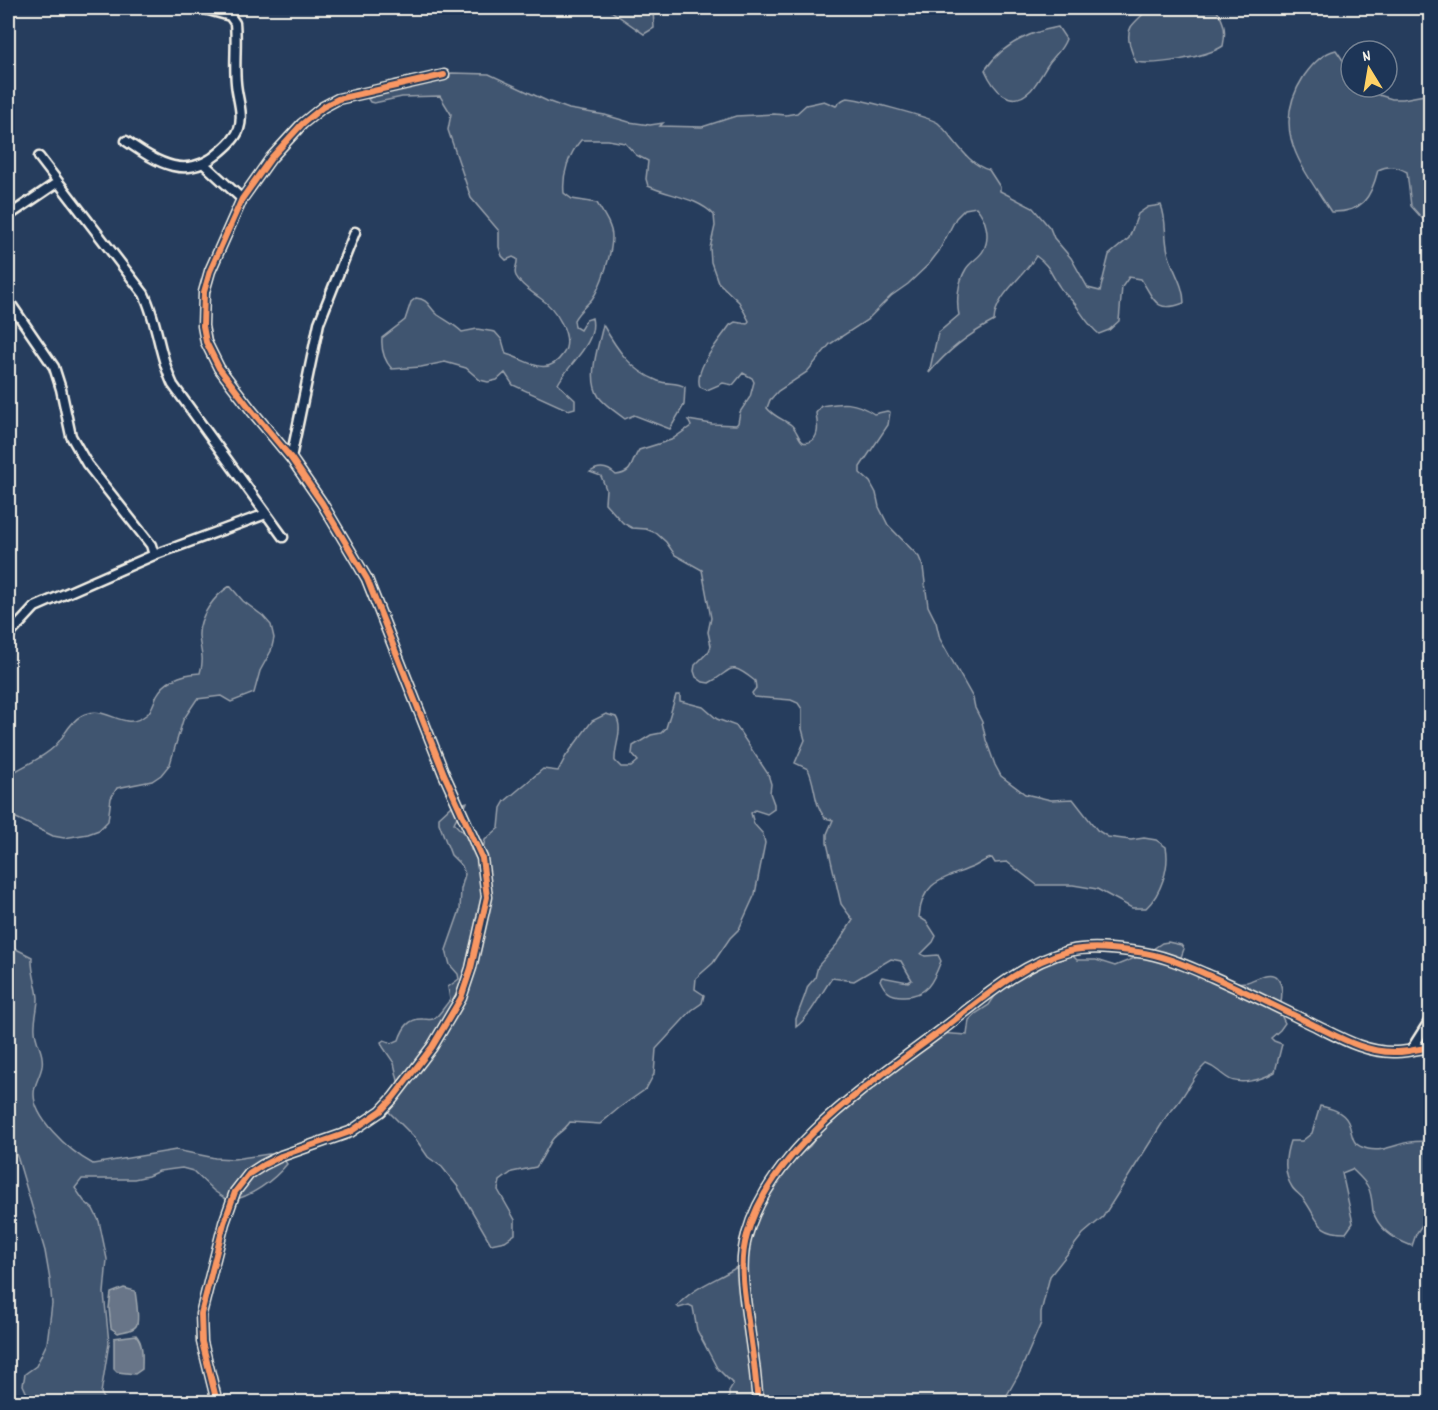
<svg xmlns="http://www.w3.org/2000/svg" width="1438" height="1410" viewBox="0 0 1438 1410" font-family="Dekko,sans-serif">
  <style>
    .green { fill: #40546f; stroke: #9aa2ac; stroke-width: 1.5 }
    .water { fill: #677588; stroke: #9fa7ae; stroke-width: 1.5 }
    .lines { fill: none; stroke-linecap: round; stroke-linejoin: round }
    .minor-casing { stroke: #f4f1e8; stroke-width: 13 }
    .minor { stroke: #1d3557; stroke-width: 8 }
    .cycleway-casing { stroke: #1d3557; stroke-width: 10 }
    .cycleway { stroke: #f99763; stroke-width: 6 }
  </style>
  <rect width="100%" height="100%" fill="#263d5d"/>
  <filter id="ink" filterUnits="userSpaceOnUse"><feTurbulence type="fractalNoise" baseFrequency=".0167" numOctaves="2"/><feDisplacementMap in="SourceGraphic" scale="12" xChannelSelector="R" yChannelSelector="G"/><feConvolveMatrix kernelMatrix="1 2 1 2 8 2 1 2 1" color-interpolation-filters="sRGB"/></filter>
  <g filter="url(#ink)">
    <path class="green" d="M 607,8 L 653,8 L 654,28 L 644,34 Z
      M 1149,8 L 1193,8 L 1205,11 L 1217,11 C 1225,23 1226,32 1223,46 C 1206,57 1155,66 1136,62 C 1132,53 1125,37 1131,27 C 1134,22 1144,14 1149,8 Z
      M 1058,27 L 1066,39 C 1061,52 1054,55 1047,66 C 1042,74 1037,83 1031,90 C 1010,111 993,88 985,70 C 1002,45 1030,32 1058,27 Z
      M 1336,50 L 1351,72 L 1351,87 L 1368,87 L 1379,95 L 1392,99 L 1403,99 L 1430,94 L 1430,227 L 1411,206 L 1407,172 C 1396,166 1389,165 1378,170 C 1371,198 1362,213 1331,212 C 1302,166 1269,130 1304,76 C 1311,66 1323,53 1336,50 Z
      M 452,73 L 489,74 L 547,101 L 569,109 L 605,115 L 629,122 L 650,125 L 663,123 L 660,126 L 702,127 L 736,116 L 774,114 L 786,115 L 797,113 L 806,105 L 824,101 L 836,106 C 839,103 842,99 847,98 C 857,98 932,118 938,123 C 954,137 966,164 989,170 L 1000,187 L 1000,191 L 1033,208 L 1050,228 L 1054,238 L 1071,258 L 1088,288 L 1100,291 L 1109,255 L 1129,238 L 1138,214 L 1148,207 L 1161,205 C 1167,220 1164,236 1168,252 C 1172,270 1184,284 1184,303 C 1155,314 1154,299 1141,279 L 1129,277 L 1122,287 L 1119,321 L 1109,330 L 1099,334 C 1088,325 1083,315 1075,304 C 1070,298 1063,293 1059,286 C 1050,273 1050,266 1036,256 C 1024,277 995,295 994,321 C 969,334 947,351 929,373 L 938,333 L 959,315 C 956,301 958,282 966,269 C 970,262 979,258 983,251 C 991,237 986,218 976,207 L 965,209 L 956,218 L 939,251 L 929,264 L 908,284 L 891,296 L 867,320 L 830,344 L 807,372 L 778,391 L 770,400 L 767,408 C 773,416 782,419 790,424 C 796,428 797,435 801,440 C 803,443 805,443 809,442 C 821,438 817,422 816,413 L 821,406 C 842,402 855,401 874,414 L 887,411 L 890,412 L 888,425 L 860,467 L 860,473 L 870,482 L 876,493 L 879,507 L 888,525 L 919,557 L 923,567 L 928,606 L 936,622 L 940,639 L 973,698 L 975,708 L 982,722 L 986,740 L 995,765 L 1001,776 L 1025,794 L 1051,800 L 1073,799 L 1097,830 L 1108,837 L 1131,840 L 1144,838 L 1156,840 L 1166,847 C 1170,867 1161,894 1146,908 L 1132,908 L 1097,889 L 1073,885 L 1037,885 L 1007,862 L 995,863 L 992,858 C 985,859 981,863 975,866 C 947,879 922,878 919,917 L 927,922 L 936,936 L 933,942 L 921,954 L 925,956 L 938,955 L 941,961 C 933,982 927,997 902,996 C 890,996 885,991 880,980 L 882,977 L 908,982 L 912,980 L 901,961 L 891,959 L 854,981 L 832,978 C 821,993 810,1017 796,1027 L 796,1019 L 805,995 L 808,986 L 815,978 L 818,966 L 839,942 L 853,920 L 841,904 L 827,843 L 827,834 L 833,820 L 825,818 C 813,803 816,785 808,769 L 795,763 L 805,740 L 802,729 L 802,709 L 798,703 L 791,700 L 754,697 L 752,693 L 756,688 L 755,681 C 727,659 733,671 709,683 L 703,682 L 696,677 L 694,671 L 695,665 L 709,651 L 711,646 L 708,632 L 711,618 L 702,570 L 675,555 L 666,542 L 656,533 L 646,529 L 632,528 L 623,523 L 605,503 L 606,489 L 601,476 L 590,472 C 600,465 608,467 616,475 C 634,473 630,463 639,450 L 671,440 L 691,426 L 688,420 L 712,424 L 736,425 L 738,423 L 740,412 L 750,397 L 754,382 L 752,378 L 743,373 L 733,385 L 723,383 L 707,390 L 700,387 C 693,369 720,340 730,325 L 735,322 L 747,324 L 749,321 L 739,302 L 718,282 L 711,262 L 710,248 L 715,226 L 714,215 C 697,197 669,196 648,186 L 646,179 L 648,161 L 636,155 L 625,143 L 608,140 L 581,140 C 569,154 562,174 564,193 L 572,199 L 597,203 C 603,213 612,226 612,237 C 612,253 601,287 592,299 C 586,306 578,312 574,320 L 575,327 L 580,330 L 586,320 L 592,318 C 598,343 568,364 558,384 L 575,400 L 575,408 L 568,410 L 513,385 L 505,373 L 497,380 L 488,382 L 480,380 L 466,368 L 445,362 L 421,367 L 392,369 C 384,360 381,351 382,338 L 405,320 L 411,302 L 416,298 C 429,299 429,308 438,315 C 447,321 455,325 462,332 L 477,329 L 495,332 L 502,340 L 506,354 C 528,360 546,379 563,354 C 575,337 555,308 540,298 C 532,292 521,286 516,276 C 513,270 518,265 517,259 L 513,257 L 506,260 L 502,256 L 499,247 L 499,231 L 471,198 L 448,130 L 451,114 L 440,96 L 402,97 L 374,103 L 370,102 L 368,99 L 372,97 L 370,87 L 428,75 Z
      M 603,325 C 617,349 630,370 658,381 C 668,385 676,381 685,387 L 684,405 L 670,429 L 634,415 L 625,419 C 616,412 606,406 599,397 C 586,378 599,345 603,325 Z
      M 230,586 L 243,601 L 263,616 L 271,625 L 274,638 L 271,651 L 260,671 L 254,693 L 231,702 L 221,696 L 197,699 L 183,720 L 170,764 L 161,775 L 152,781 L 117,788 L 111,798 L 108,821 L 99,830 L 88,834 L 64,838 L 53,836 L 8,814 L 8,776 C 22,766 42,759 54,747 C 64,738 69,722 81,716 C 107,702 122,734 146,715 C 152,711 154,701 157,695 C 166,679 183,674 200,673 C 205,657 200,651 199,636 C 198,617 215,595 230,586 Z
      M 676,695 L 680,695 L 680,701 L 703,707 L 717,719 L 736,726 L 768,774 L 771,784 L 770,793 L 774,804 L 774,809 L 767,814 L 755,810 L 751,813 L 754,824 L 763,834 L 765,843 L 755,894 L 739,929 L 730,938 L 713,963 L 696,978 L 695,989 L 704,995 L 702,1003 L 692,1010 L 656,1049 L 654,1074 L 646,1089 L 619,1108 L 600,1124 L 570,1122 C 564,1131 556,1134 552,1140 C 546,1149 543,1158 536,1167 L 512,1172 L 500,1181 L 498,1190 L 515,1220 L 515,1234 L 505,1241 L 491,1244 L 458,1187 L 442,1167 L 428,1157 L 415,1138 L 389,1112 L 385,1106 L 399,1085 L 394,1063 L 383,1047 L 381,1042 L 384,1040 L 392,1043 L 399,1040 C 403,1028 409,1018 423,1019 C 426,1019 431,1020 433,1019 C 439,1017 445,1005 450,1000 L 448,987 L 459,979 L 458,974 L 450,965 L 446,950 L 460,910 L 461,889 L 465,874 L 462,866 L 451,855 L 439,823 L 439,817 L 450,807 L 467,802 C 465,810 457,814 454,823 L 468,838 L 471,850 L 476,853 L 482,853 L 485,840 L 499,828 L 501,808 L 505,801 L 543,769 L 558,771 L 566,756 L 592,721 L 606,714 L 616,717 C 624,729 614,747 615,761 L 621,767 L 631,767 L 638,761 L 632,754 L 633,746 L 651,735 L 661,733 L 666,728 Z
      M 1168,942 L 1181,945 L 1184,949 L 1180,960 L 1192,969 L 1198,978 L 1208,969 C 1218,978 1232,984 1247,982 C 1255,980 1270,969 1277,978 C 1285,987 1281,1000 1280,1010 C 1280,1014 1283,1019 1285,1023 L 1280,1030 L 1271,1038 L 1274,1041 L 1282,1044 L 1275,1072 C 1263,1079 1239,1087 1226,1077 C 1217,1071 1217,1068 1206,1064 C 1190,1078 1186,1098 1168,1114 L 1103,1217 L 1083,1234 L 1050,1276 L 1041,1312 L 1041,1323 L 1020,1372 L 1003,1402 L 729,1402 L 729,1391 L 733,1384 L 717,1368 L 697,1330 L 693,1307 L 689,1305 L 679,1308 L 677,1306 C 693,1287 717,1280 737,1267 L 764,1185 L 810,1146 L 823,1128 L 832,1123 L 837,1109 L 938,1033 L 967,1035 L 969,1020 L 975,1014 L 989,1005 L 997,993 L 1030,969 L 1047,964 L 1068,951 L 1077,960 L 1096,960 L 1115,966 L 1147,953 L 1162,943 Z
      M 12,947 L 32,957 C 31,971 37,985 38,998 C 38,1009 34,1020 35,1030 C 35,1040 41,1048 42,1057 C 44,1069 38,1076 35,1087 C 27,1115 71,1152 93,1164 L 176,1150 L 215,1158 L 234,1159 L 269,1154 L 281,1155 L 287,1164 C 273,1181 251,1197 229,1201 L 214,1191 L 193,1171 L 182,1168 L 159,1171 L 148,1176 L 134,1179 L 82,1179 L 75,1188 L 84,1201 L 93,1209 L 99,1221 L 107,1259 L 104,1293 L 109,1343 L 101,1393 L 106,1402 L 39,1402 L 28,1396 L 23,1385 L 25,1374 L 36,1366 L 47,1343 L 52,1304 L 50,1280 L 45,1251 L 18,1159 L 8,1133 L 8,948 Z
      M 1320,1106 C 1330,1108 1343,1111 1348,1122 C 1354,1135 1349,1145 1368,1149 C 1381,1152 1393,1146 1405,1143 C 1413,1141 1421,1141 1429,1141 L 1430,1146 L 1430,1213 L 1416,1234 L 1412,1246 C 1396,1240 1378,1229 1373,1211 C 1372,1204 1372,1194 1368,1187 C 1365,1181 1357,1174 1352,1169 L 1342,1173 L 1353,1223 L 1346,1233 C 1317,1233 1319,1221 1305,1201 C 1301,1195 1295,1192 1292,1187 C 1283,1173 1285,1156 1290,1141 L 1302,1141 L 1312,1133 Z"/>
    <path class="water" d="M 124,1288 L 135,1291 C 136,1298 140,1321 136,1326 C 133,1331 123,1331 118,1333 L 111,1328 L 109,1308 L 111,1293 Z
      M 136,1335 C 144,1344 142,1358 142,1369 L 135,1374 L 117,1372 L 114,1369 L 114,1338 Z"/>
    <g class="lines">
      <defs>
        <path id="minor" d="M 126,141 C 158,163 187,182 221,151 C 228,145 236,138 239,129 C 244,114 237,98 236,83 C 234,63 237,43 235,23 L 230,16 L 201,8
          M 39,157 L 144,294 C 158,323 159,356 173,385 L 283,537
          M 204,164 L 242,199
          M 8,216 L 58,182
          M 8,300 L 54,367 L 61,389 L 71,436 L 87,464 L 151,545 L 154,555
          M 291,458 L 319,323 L 355,232
          M 8,636 L 35,607 L 154,555 L 266,514
          M 1411,1050 L 1430,1020
          M 217,1402 L 202,1342 L 201,1314 L 224,1223 L 235,1192 L 249,1174 L 263,1165 L 281,1156 L 350,1132 L 381,1111 L 393,1098 L 432,1047 L 461,998 L 471,968 L 487,897 L 482,858 L 444,774 L 367,579 L 322,503 L 291,458 L 252,411 L 219,368 L 206,342 L 203,326 L 204,292 L 210,271 L 242,199 L 271,158 L 302,124 L 323,107 L 338,99 L 444,75
          M 758,1402 C 756,1378 753,1353 749,1328 C 745,1298 738,1264 747,1235 C 771,1147 873,1082 943,1029 C 981,1000 1020,964 1069,951 C 1090,946 1116,949 1138,952 C 1164,955 1189,967 1213,977 C 1247,992 1279,1008 1312,1024 C 1339,1037 1365,1053 1396,1052 C 1407,1052 1419,1049 1430,1047"/>
      </defs>
      <use href="#minor" class="minor-casing"/>
      <use href="#minor" class="minor"/>
      <defs>
        <path id="cycleway" d="M 217,1402 L 202,1342 L 201,1314 L 224,1223 L 235,1192 L 249,1174 L 263,1165 L 281,1156 L 350,1132 L 381,1111 L 393,1098 L 432,1047 L 461,998 L 471,968 L 487,897 L 482,858 L 444,774 L 367,579 L 322,503 L 291,458 L 252,411 L 219,368 L 206,342 L 203,326 L 204,292 L 210,271 L 242,199 L 271,158 L 302,124 L 323,107 L 338,99 L 444,75
          M 758,1402 C 756,1378 753,1353 749,1328 C 745,1298 738,1264 747,1235 C 771,1147 873,1082 943,1029 C 981,1000 1020,964 1069,951 C 1090,946 1116,949 1138,952 C 1164,955 1189,967 1213,977 C 1247,992 1279,1008 1312,1024 C 1339,1037 1365,1053 1396,1052 C 1407,1052 1419,1049 1430,1047"/>
      </defs>
      <use href="#cycleway" class="cycleway-casing"/>
      <use href="#cycleway" class="cycleway"/>
    </g>
  </g>
  <rect width="1438" height="1410" fill="none" stroke="#1d3557" stroke-width="30"/>
  <rect x="15" y="15" width="1408" height="1380" fill="none" stroke="#f4f1e8" stroke-width="2" filter="url(#ink)"/>
  <g transform="translate(1369 69) rotate(349)"><circle r="28" fill="#1d3557" stroke="#738091" stroke-width="1.5"/>
  <path d="M0-4.5L10 22L0 15L-10 22Z" fill="#ffd166"/>
  <text y="-9" font-size="16" font-weight="bold" text-anchor="middle" fill="#f4f1e8">N</text>
  </g>
</svg>
